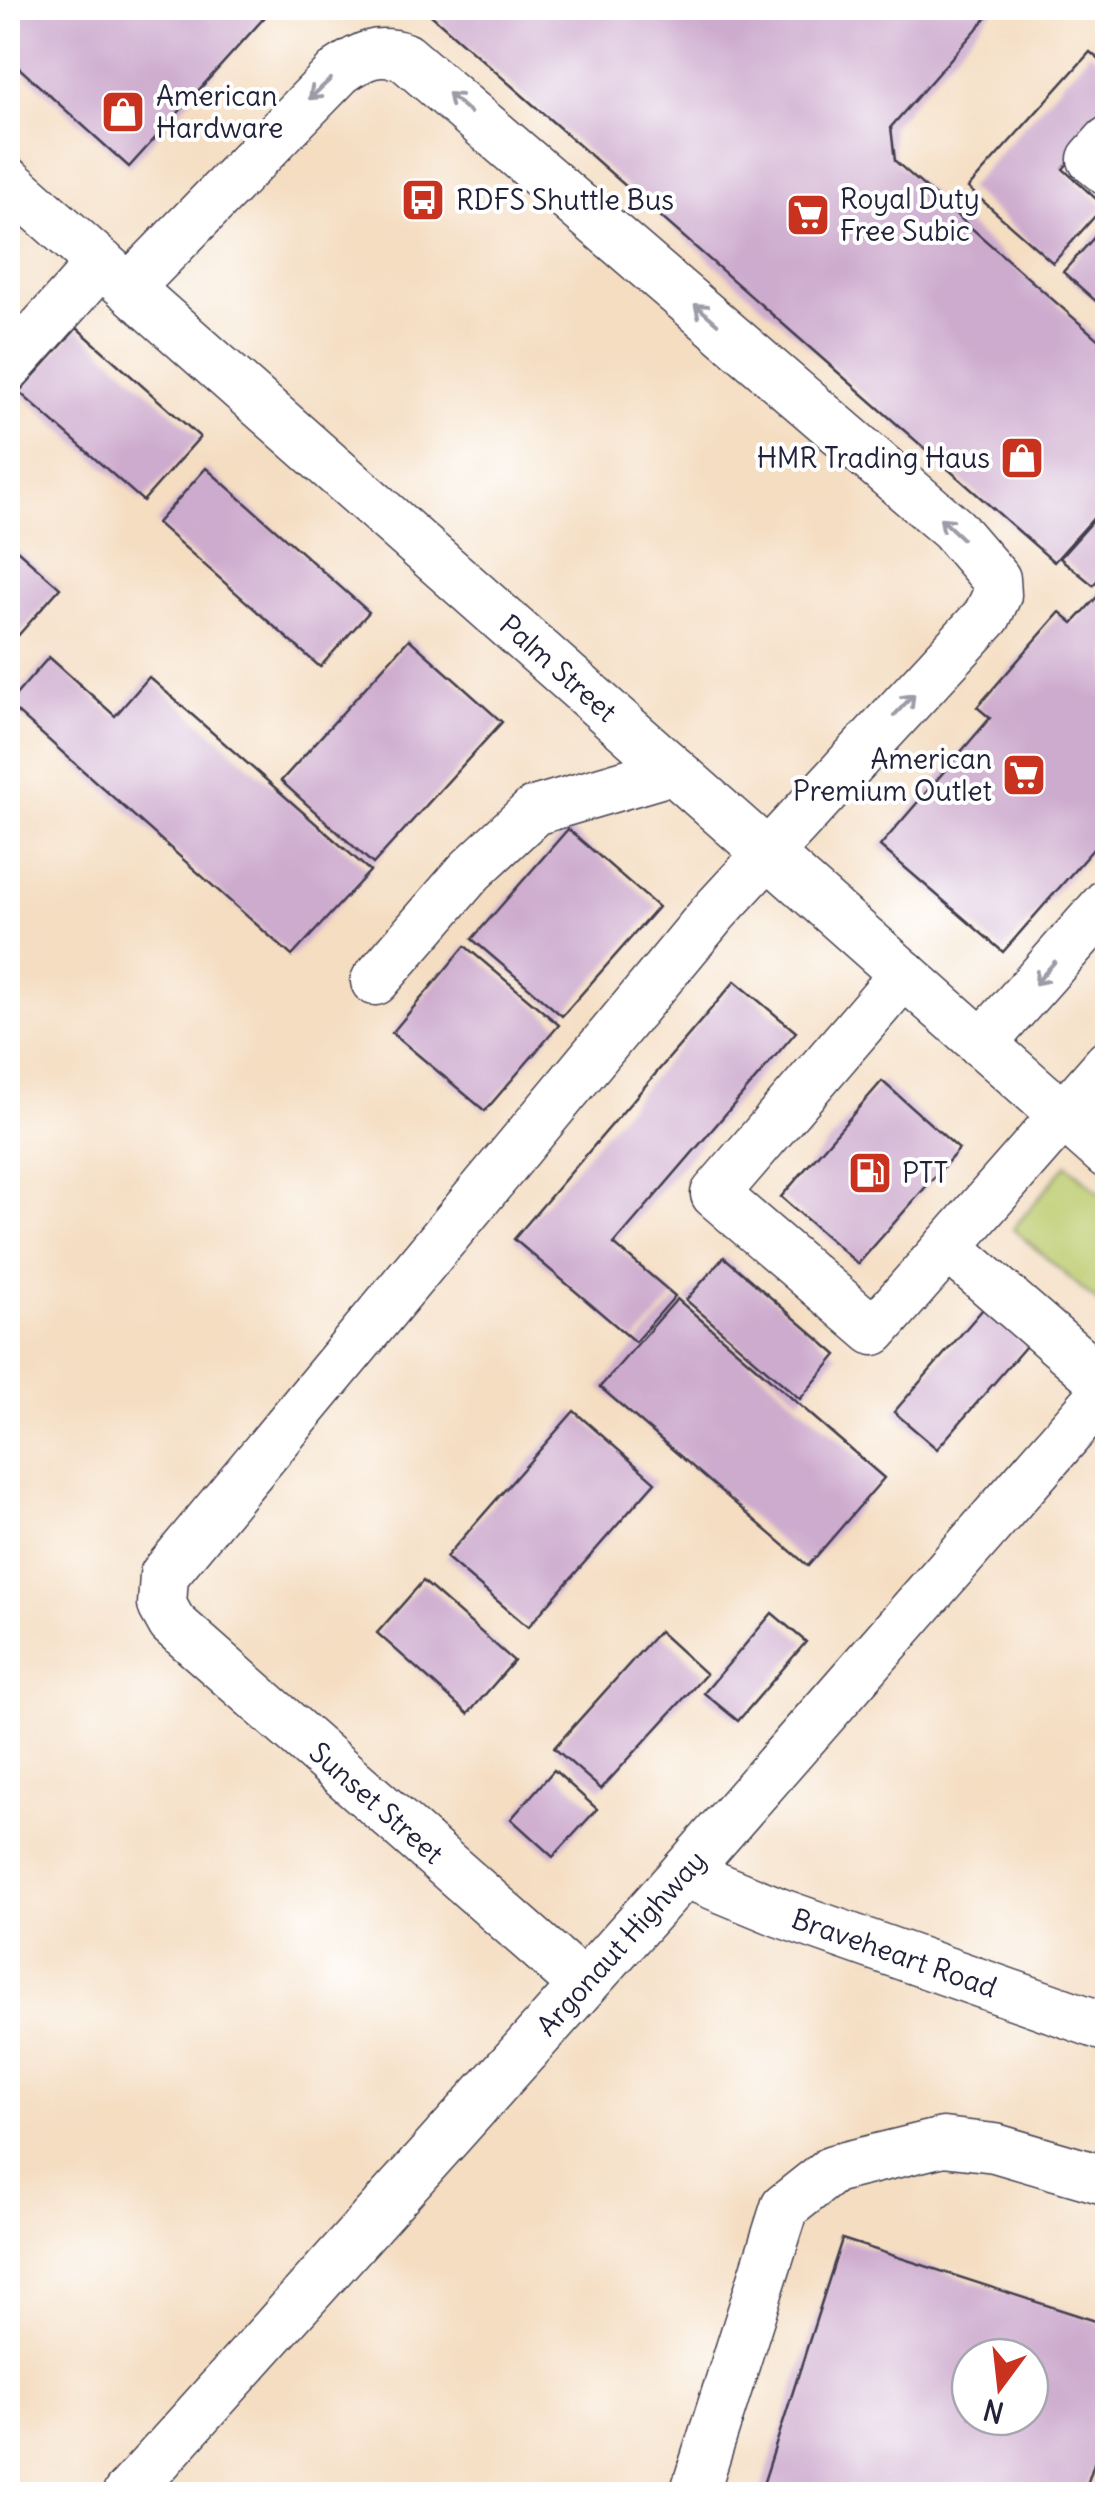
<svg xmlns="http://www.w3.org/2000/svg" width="1115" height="2502" viewBox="0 0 1115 2502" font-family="Delius,sans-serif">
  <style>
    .green { fill: #bccb6d; stroke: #6f7654; stroke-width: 2.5 }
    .building { fill: #cdabce; fill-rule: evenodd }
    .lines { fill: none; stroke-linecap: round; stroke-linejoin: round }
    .minor-casing { stroke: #423e4f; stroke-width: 51 }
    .minor { stroke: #fff; stroke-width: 48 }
    .oneway { stroke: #9c9ca7 }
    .labels { text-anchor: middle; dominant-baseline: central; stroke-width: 8; stroke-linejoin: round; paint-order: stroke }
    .poi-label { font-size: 28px; fill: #22223b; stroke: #fff; text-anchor: start }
    .street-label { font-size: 28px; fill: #22223b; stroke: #fff }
  </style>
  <rect width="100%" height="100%" fill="#fff"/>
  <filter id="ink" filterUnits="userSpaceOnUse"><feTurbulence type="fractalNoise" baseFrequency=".01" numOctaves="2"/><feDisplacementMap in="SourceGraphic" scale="20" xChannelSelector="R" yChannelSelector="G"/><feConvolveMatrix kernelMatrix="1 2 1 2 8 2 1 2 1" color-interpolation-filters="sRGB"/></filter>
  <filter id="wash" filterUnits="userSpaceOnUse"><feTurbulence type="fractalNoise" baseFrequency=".0048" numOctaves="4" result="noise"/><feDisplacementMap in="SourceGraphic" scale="40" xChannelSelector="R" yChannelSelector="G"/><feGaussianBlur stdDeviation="2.25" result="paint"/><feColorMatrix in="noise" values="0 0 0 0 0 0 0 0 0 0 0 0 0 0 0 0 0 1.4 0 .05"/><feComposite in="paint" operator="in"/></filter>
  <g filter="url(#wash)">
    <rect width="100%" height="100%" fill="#f4ddc1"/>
    <path class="green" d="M 1067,1164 L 1107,1200 L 1107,1299 L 1102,1306 L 1013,1229 Z"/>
    <g id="blocks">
      <path class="building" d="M 8,8 L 273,8 L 129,167 L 8,58 Z
        M 423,8 L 995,8 L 891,127 L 895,161 L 1108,348 L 1108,502 L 1054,562 Z
        M 1090,52 L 1108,67 L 1108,119 L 1063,169 L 1104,206 L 1053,263 L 968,188 Z
        M 1108,222 L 1108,312 L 1063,272 Z
        M 77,328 L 200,437 L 143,501 L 19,392 Z
        M 206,468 L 369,612 L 320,667 L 157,523 Z
        M 1094,520 L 1108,531 L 1108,569 L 1093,585 L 1060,558 Z
        M 8,542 L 60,588 L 8,647 Z
        M 1108,585 L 1108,832 L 1003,952 L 880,846 L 990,718 L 977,707 L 1060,612 L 1073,623 Z
        M 409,639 L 502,722 L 373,864 L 281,781 Z
        M 49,657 L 115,716 L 149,677 L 370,871 L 292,956 L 8,704 Z
        M 568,829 L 658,907 L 562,1016 L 472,939 Z
        M 465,946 L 559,1025 L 485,1111 L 392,1033 Z
        M 735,981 L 796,1032 L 614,1244 L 675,1296 L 635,1342 L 514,1239 Z
        M 882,1081 L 959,1149 L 858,1264 L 781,1197 Z
        M 724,1257 L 837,1355 L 800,1399 L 686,1300 Z
        M 677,1299 L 884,1478 L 808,1566 L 600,1387 Z
        M 983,1309 L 1026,1346 L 937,1449 L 894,1412 Z
        M 574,1411 L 655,1482 L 528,1627 L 446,1557 Z
        M 423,1581 L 514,1661 L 468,1714 L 377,1633 Z
        M 772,1613 L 806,1642 L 738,1721 L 704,1693 Z
        M 659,1631 L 706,1674 L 601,1789 L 554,1748 Z
        M 554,1770 L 597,1809 L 553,1857 L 511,1819 Z
        M 842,2239 L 1108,2325 L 1108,2421 L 1084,2494 L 760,2494 ZM 970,2357 L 1030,2357 L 1030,2417 L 970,2417 Z"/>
    </g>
  </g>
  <g filter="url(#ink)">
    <use href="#blocks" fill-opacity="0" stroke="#423e4f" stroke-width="2.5"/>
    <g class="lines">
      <defs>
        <g id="minor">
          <path d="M 1108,141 L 1092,159 L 1108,172"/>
          <path id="s1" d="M 8,181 L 1108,1155"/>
          <path id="s2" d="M 129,288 L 340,71 C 363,55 377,48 405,57 L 953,529 L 996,579 L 997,595 L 987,616 L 714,912 L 164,1575 L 162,1605 L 172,1623 L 581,1983"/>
          <path d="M 8,367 L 101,263"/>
          <path d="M 904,974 L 715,1194 L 874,1331 L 1108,1064"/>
          <path d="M 375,981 L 470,871 L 534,811 L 673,770"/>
          <path d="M 982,1044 L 1108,902"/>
          <path d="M 948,1247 L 1108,1386"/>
          <path id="s3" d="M 684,1873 L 781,1913 L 1108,2028"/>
          <path id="s4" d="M 127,2494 L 684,1873 L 1108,1388"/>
          <path d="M 694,2494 L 785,2207 L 833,2169 L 943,2142 L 995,2148 L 1108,2181"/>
        </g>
      </defs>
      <use href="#minor" class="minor-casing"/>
      <use href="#minor" class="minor"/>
    </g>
    <defs><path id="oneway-shaft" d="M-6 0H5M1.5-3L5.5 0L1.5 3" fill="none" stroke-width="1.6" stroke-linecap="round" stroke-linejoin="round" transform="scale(2.5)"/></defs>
    <g class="oneway">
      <use href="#oneway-shaft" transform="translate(320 89) rotate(137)"/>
      <use href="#oneway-shaft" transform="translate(459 103) rotate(-139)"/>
      <use href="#oneway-shaft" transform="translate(706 314) rotate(-139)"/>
      <use href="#oneway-shaft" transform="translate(951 528) rotate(-137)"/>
      <use href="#oneway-shaft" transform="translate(904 705) rotate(-47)"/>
      <use href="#oneway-shaft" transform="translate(1045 973) rotate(131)"/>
    </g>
  </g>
  <defs>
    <symbol id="shop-square" viewBox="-11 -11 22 22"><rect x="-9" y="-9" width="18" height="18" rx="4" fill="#c8321e" stroke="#fff"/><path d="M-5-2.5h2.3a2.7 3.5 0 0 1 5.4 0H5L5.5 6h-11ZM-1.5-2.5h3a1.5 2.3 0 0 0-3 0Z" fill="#fff"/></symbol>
    <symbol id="bus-square" viewBox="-11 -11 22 22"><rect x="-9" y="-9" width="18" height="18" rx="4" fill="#c8321e" stroke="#fff"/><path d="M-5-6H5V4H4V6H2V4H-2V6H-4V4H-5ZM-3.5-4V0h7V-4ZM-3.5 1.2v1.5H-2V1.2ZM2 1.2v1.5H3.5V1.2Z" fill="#fff"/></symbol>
    <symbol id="supermarket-square" viewBox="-11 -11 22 22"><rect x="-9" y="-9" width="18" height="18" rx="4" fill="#c8321e" stroke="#fff"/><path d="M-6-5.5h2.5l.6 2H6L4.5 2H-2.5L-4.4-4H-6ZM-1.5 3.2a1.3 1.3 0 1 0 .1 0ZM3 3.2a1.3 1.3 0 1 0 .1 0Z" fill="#fff"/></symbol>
    <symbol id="fuel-square" viewBox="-11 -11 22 22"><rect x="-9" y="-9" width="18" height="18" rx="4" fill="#c8321e" stroke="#fff"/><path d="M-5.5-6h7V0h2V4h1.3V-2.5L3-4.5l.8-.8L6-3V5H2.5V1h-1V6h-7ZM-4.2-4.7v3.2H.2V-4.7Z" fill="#fff"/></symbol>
  </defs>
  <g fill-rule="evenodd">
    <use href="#shop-square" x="98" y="87" width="50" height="50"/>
    <use href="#bus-square" x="398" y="175" width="50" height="50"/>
    <use href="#supermarket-square" x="783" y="190" width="50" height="50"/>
    <use href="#shop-square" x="997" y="433" width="50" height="50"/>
    <use href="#supermarket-square" x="999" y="750" width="50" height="50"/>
    <use href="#fuel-square" x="845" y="1148" width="50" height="50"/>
  </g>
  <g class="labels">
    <g class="poi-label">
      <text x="156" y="96">American<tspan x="156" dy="32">Hardware</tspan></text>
      <text x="840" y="199">Royal Duty<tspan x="840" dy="32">Free Subic</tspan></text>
      <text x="456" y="200">RDFS Shuttle Bus</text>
      <text x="990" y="458" text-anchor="end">HMR Trading Haus</text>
      <text x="992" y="759" text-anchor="end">American<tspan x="992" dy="32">Premium Outlet</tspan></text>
      <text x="902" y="1173">PTT</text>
    </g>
    <g class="street-label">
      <text stroke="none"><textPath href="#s1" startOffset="735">Palm Street</textPath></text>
      <text stroke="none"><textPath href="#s2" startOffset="2788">Sunset Street</textPath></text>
      <text stroke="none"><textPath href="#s4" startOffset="740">Argonaut Highway</textPath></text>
      <text stroke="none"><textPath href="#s3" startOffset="225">Braveheart Road</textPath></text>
    </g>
  </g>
  <rect width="1115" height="2502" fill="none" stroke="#fff" stroke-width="40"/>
  <g transform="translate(1000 2387) rotate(195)"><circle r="48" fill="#ffffff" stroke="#a7a7b1" stroke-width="2.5"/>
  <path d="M0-8L18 38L0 25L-18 38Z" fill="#c8321e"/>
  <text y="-15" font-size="28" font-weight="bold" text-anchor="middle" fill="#22223b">N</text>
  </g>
</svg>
